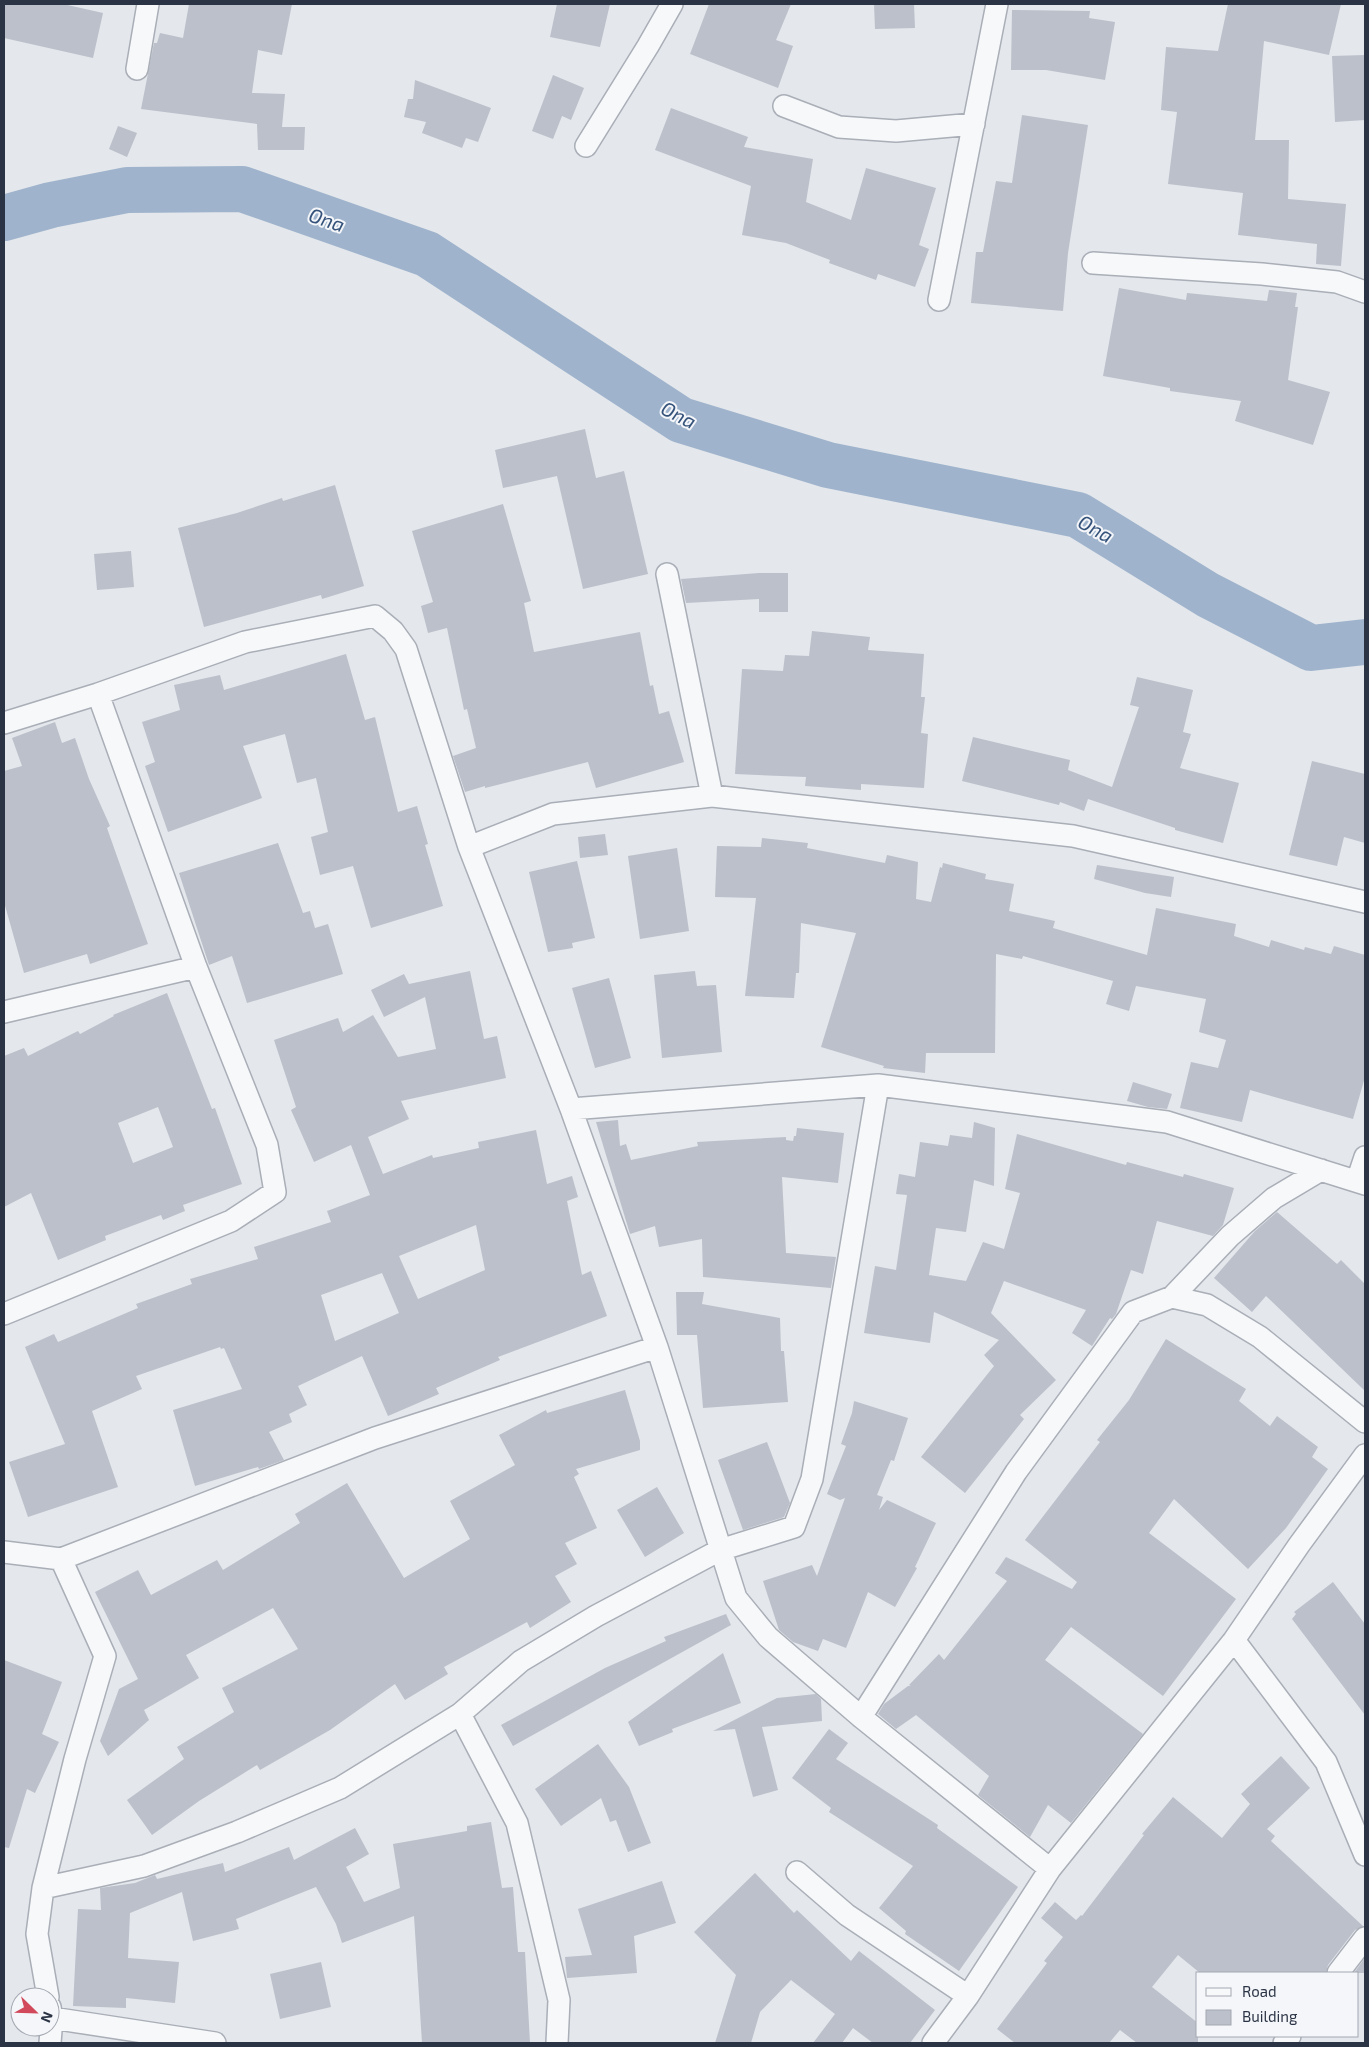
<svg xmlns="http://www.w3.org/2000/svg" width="1369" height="2047" viewBox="0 0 1369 2047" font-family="'Exo 2',sans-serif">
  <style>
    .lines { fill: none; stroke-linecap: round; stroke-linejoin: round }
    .river { stroke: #9fb4cc; stroke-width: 46 }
    .building { fill: #bbc0ca; fill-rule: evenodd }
    .street-casing { stroke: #a9aeb7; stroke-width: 24 }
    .street { stroke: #f7f8fa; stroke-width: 21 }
    .labels { text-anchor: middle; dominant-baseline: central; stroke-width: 4; stroke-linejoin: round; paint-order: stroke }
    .water-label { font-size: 20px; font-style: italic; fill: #34527a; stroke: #f4f6f9 }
  </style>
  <rect width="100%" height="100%" fill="#e4e7ec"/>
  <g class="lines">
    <path class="river" d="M 4,218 L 51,205 L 127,190 L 242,189 L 427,254 L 681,420 L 828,465 L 1078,515 L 1208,595 L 1311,648 L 1365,642"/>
  </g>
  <path class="building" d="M 4,4 L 63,4 L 103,13 L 93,58 L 4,38 Z
    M 189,4 L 292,4 L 282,55 L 258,50 L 252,93 L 285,94 L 282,127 L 305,127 L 304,150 L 258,150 L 257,124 L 141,109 L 154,43 L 157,43 L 160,33 L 183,38 Z
    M 557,4 L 610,4 L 600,47 L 550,37 Z
    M 709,4 L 791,4 L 776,40 L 793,46 L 778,88 L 690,54 Z
    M 874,4 L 914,4 L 915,28 L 875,29 Z
    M 1228,4 L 1341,4 L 1329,55 L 1264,41 L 1255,140 L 1289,140 L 1288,199 L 1346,204 L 1341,266 L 1316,264 L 1317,244 L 1238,235 L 1243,193 L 1168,184 L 1177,112 L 1161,110 L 1166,47 L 1218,51 Z
    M 1012,10 L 1090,11 L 1089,18 L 1115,22 L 1105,80 L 1046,70 L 1011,70 Z
    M 1365,55 L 1365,120 L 1335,122 L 1332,56 Z
    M 553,75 L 584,88 L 571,120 L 562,116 L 553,139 L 532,131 Z
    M 415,80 L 491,108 L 478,142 L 466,138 L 462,148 L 422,133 L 426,122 L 404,117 L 408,99 L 413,99 Z
    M 671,108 L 748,137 L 744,147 L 813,159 L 806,202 L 851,220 L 866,168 L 936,188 L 919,245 L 929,249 L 915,287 L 878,274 L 876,280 L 829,263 L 830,260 L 786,243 L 742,235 L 751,186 L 655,150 Z
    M 1022,115 L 1088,125 L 1068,253 L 1063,311 L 971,303 L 976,252 L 983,252 L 996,181 L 1012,183 Z
    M 118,126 L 137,133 L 127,157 L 109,149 Z
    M 1119,288 L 1186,300 L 1187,293 L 1267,301 L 1269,290 L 1297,293 L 1295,307 L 1298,307 L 1288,380 L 1330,392 L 1313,445 L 1235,421 L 1241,401 L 1170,391 L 1170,388 L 1103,376 Z
    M 585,429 L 596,478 L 624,471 L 648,574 L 583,589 L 557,476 L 503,488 L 495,450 Z
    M 335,485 L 364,586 L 322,599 L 321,595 L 204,627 L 178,528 L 237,513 L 282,498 L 283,501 Z
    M 503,504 L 531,601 L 524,603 L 534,652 L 640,632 L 650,686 L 653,685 L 659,714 L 669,711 L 684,762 L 596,788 L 588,762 L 485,788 L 485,786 L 465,792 L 453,756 L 476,748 L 467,709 L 464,710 L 447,628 L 428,633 L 421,606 L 433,602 L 412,531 Z
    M 131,551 L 134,587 L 97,590 L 94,554 Z
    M 759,573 L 788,573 L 788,612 L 759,612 L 759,599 L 686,603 L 681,579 Z
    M 812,631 L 870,637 L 868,650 L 924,654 L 921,697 L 925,697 L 921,733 L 928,734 L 924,788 L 861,784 L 861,790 L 805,786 L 806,777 L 735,774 L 742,669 L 783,671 L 785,655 L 809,656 Z
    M 346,654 L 365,720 L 375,717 L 398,812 L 417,806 L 428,844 L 425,845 L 443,906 L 371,928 L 353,866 L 320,875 L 311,837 L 328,832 L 316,778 L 297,783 L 285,734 L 243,746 L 262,798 L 168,832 L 145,766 L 155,762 L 142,722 L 180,710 L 174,685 L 220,675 L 224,690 Z
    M 1137,677 L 1193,690 L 1183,732 L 1191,734 L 1180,768 L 1239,783 L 1223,843 L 1175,830 L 1175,828 L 1088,799 L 1084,811 L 1060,802 L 1059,805 L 962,781 L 973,737 L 1070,760 L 1068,770 L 1112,787 L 1139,707 L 1130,705 Z
    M 55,722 L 62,743 L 75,738 L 89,779 L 110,826 L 107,828 L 148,944 L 90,964 L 87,954 L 24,973 L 4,902 L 4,771 L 22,766 L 12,738 Z
    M 1312,761 L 1365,774 L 1365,843 L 1344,837 L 1337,866 L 1289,855 Z
    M 605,834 L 608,855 L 580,858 L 578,837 Z
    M 762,838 L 808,843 L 807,848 L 885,863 L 887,855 L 918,862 L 916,899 L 931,902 L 940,867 L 942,868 L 943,863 L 986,874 L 985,879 L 1014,884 L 1009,911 L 1055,921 L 1053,928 L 1147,955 L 1156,908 L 1236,924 L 1234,936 L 1269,947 L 1271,940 L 1304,950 L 1305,947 L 1331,954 L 1334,946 L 1365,955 L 1365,1077 L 1353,1119 L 1250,1090 L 1242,1122 L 1180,1108 L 1191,1062 L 1218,1068 L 1226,1040 L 1199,1032 L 1206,999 L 1136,986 L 1129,1011 L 1106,1004 L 1113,981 L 1023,956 L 1022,959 L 996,954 L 995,1053 L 926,1053 L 925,1073 L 883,1068 L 884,1066 L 821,1047 L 856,933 L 801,923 L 799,973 L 796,973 L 794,998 L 745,996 L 756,898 L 715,897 L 717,846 L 761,847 Z
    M 278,843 L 303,913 L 310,911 L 315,928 L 328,924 L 343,974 L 247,1003 L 232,956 L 209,965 L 179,873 Z
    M 677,848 L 689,931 L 640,939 L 628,856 Z
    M 577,861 L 595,938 L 572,943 L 573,948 L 548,952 L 529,872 Z
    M 1097,865 L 1174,877 L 1171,897 L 1145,893 L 1094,879 Z
    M 470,971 L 484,1039 L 497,1036 L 506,1078 L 401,1101 L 409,1119 L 368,1137 L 383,1174 L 432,1155 L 433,1158 L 479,1148 L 478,1142 L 536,1130 L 547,1184 L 572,1176 L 578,1197 L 567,1201 L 582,1275 L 591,1271 L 607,1316 L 498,1357 L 500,1360 L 436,1388 L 439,1394 L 388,1416 L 362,1356 L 298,1386 L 307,1405 L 289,1414 L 292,1422 L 269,1432 L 284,1460 L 259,1469 L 258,1467 L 195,1486 L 173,1410 L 242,1389 L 224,1348 L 221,1349 L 220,1347 L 136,1376 L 142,1389 L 92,1411 L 118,1487 L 28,1517 L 9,1462 L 65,1444 L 25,1347 L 54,1334 L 58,1342 L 138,1308 L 136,1304 L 192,1284 L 190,1279 L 258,1259 L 254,1247 L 331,1222 L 327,1211 L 370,1195 L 351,1145 L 314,1162 L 291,1110 L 296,1107 L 274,1040 L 338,1018 L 343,1032 L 373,1015 L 398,1057 L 436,1049 L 425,997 L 384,1017 L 371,990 L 404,974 L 409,984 ZM 476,1225 L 485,1270 L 418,1299 L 399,1256 ZM 382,1273 L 399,1313 L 335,1341 L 321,1295 Z
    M 695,971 L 697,986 L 716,985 L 722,1052 L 662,1058 L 654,975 Z
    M 609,978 L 631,1058 L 595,1068 L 572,988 Z
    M 167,993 L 212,1109 L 215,1108 L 242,1184 L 183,1205 L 185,1211 L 163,1220 L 161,1215 L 105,1236 L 106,1240 L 58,1260 L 31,1193 L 4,1207 L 4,1056 L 24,1048 L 28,1056 L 78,1031 L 80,1034 L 114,1016 L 113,1015 ZM 158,1107 L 173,1147 L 133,1163 L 118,1123 Z
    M 1133,1082 L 1172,1094 L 1167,1109 L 1148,1107 L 1127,1101 Z
    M 618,1120 L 620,1146 L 626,1144 L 631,1160 L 698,1146 L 697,1142 L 786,1137 L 786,1140 L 793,1141 L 794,1136 L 796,1136 L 797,1128 L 844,1133 L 838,1183 L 782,1177 L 786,1253 L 836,1257 L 831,1288 L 703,1277 L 702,1239 L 659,1247 L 655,1226 L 630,1234 L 596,1122 Z
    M 974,1122 L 995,1128 L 994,1186 L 974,1180 L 966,1232 L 936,1228 L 929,1275 L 966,1281 L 983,1242 L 1004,1249 L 1020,1193 L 1005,1189 L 1017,1134 L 1126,1165 L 1127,1162 L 1183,1177 L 1184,1174 L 1234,1188 L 1223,1225 L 1213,1236 L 1157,1221 L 1143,1274 L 1131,1270 L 1116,1314 L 1112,1319 L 1110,1318 L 1092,1346 L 1072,1333 L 1086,1310 L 1004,1281 L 991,1313 L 1056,1380 L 1020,1415 L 1024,1419 L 965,1493 L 921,1457 L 994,1366 L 984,1355 L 999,1340 L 934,1312 L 930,1343 L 864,1333 L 875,1266 L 896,1270 L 907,1195 L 896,1194 L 899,1174 L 915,1177 L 920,1142 L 948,1146 L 950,1135 L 972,1138 Z
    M 1277,1212 L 1337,1264 L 1341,1260 L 1365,1284 L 1365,1391 L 1266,1296 L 1252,1312 L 1214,1278 L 1255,1231 Z
    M 676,1292 L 704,1292 L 702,1304 L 780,1318 L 781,1351 L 784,1351 L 788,1402 L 703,1408 L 697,1335 L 677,1335 Z
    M 1166,1339 L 1246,1389 L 1239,1401 L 1270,1426 L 1277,1416 L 1318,1447 L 1312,1457 L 1328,1469 L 1286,1528 L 1248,1569 L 1174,1499 L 1149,1533 L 1236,1599 L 1163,1696 L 1071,1627 L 1045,1660 L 1143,1734 L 1071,1823 L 1048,1805 L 1030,1837 L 978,1795 L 989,1776 L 916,1715 L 896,1729 L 878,1714 L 884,1704 L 908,1686 L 911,1686 L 909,1685 L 939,1654 L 944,1660 L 1007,1581 L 995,1573 L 1006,1557 L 1072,1589 L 1077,1582 L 1025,1540 L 1100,1442 L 1097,1440 L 1129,1400 Z
    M 625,1390 L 640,1441 L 640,1450 L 576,1469 L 579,1474 L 574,1477 L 597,1528 L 565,1543 L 577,1564 L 555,1576 L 571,1602 L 530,1628 L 527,1622 L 444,1667 L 448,1674 L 405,1700 L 395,1684 L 330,1730 L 260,1770 L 257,1765 L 199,1801 L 152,1835 L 127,1800 L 184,1759 L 177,1747 L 234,1712 L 222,1688 L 298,1649 L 273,1608 L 186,1655 L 199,1678 L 144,1710 L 149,1720 L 108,1756 L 100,1741 L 119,1689 L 138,1679 L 95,1592 L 138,1570 L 151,1595 L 217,1560 L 223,1570 L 300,1523 L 295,1514 L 347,1483 L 404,1578 L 470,1539 L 450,1501 L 515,1465 L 499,1435 L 546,1410 L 547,1413 Z
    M 854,1401 L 908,1418 L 894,1461 L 891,1460 L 877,1495 L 883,1497 L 879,1510 L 887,1500 L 936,1523 L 915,1567 L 917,1568 L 895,1607 L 868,1592 L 846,1648 L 823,1639 L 818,1651 L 793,1642 L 779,1630 L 763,1581 L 812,1565 L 817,1576 L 845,1498 L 840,1500 L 827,1494 L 846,1446 L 841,1444 L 852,1413 Z
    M 767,1442 L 790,1503 L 784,1517 L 743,1530 L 718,1460 Z
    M 657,1487 L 684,1533 L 645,1557 L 617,1510 Z
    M 1333,1582 L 1365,1624 L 1365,1715 L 1292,1619 L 1296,1614 L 1294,1612 Z
    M 726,1614 L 731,1625 L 513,1746 L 501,1725 L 605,1668 L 666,1641 L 664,1637 Z
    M 723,1653 L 741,1703 L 672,1729 L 673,1732 L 639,1746 L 628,1722 Z
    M 4,1660 L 62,1682 L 42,1734 L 59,1742 L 35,1793 L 27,1789 L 9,1848 L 4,1847 Z
    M 816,1694 L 821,1699 L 822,1721 L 762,1727 L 778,1790 L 753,1797 L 735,1729 L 713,1731 L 777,1698 Z
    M 829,1729 L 848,1743 L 836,1759 L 938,1825 L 937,1828 L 1018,1887 L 959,1971 L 905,1934 L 906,1931 L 879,1908 L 913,1866 L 829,1812 L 831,1808 L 792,1778 Z
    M 598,1744 L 629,1787 L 651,1843 L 628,1852 L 616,1820 L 610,1822 L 601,1798 L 561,1826 L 535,1789 Z
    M 1281,1756 L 1310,1788 L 1267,1829 L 1275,1836 L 1271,1841 L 1363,1926 L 1355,1930 L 1328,1965 L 1326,1973 L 1200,1973 L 1178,1955 L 1152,1987 L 1198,2023 L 1198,2043 L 1137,2043 L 1120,2030 L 1109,2043 L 1015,2043 L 997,2029 L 1047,1963 L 1044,1961 L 1063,1937 L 1041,1918 L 1055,1902 L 1076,1920 L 1081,1915 L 1082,1916 L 1144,1835 L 1142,1834 L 1173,1797 L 1222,1838 L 1250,1804 L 1241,1794 Z
    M 491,1822 L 502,1888 L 513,1887 L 518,1952 L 525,1952 L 530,2043 L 422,2043 L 414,1916 L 342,1943 L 336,1924 L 316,1887 L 236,1919 L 239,1929 L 193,1941 L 182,1892 L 130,1913 L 128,1958 L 179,1962 L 175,2003 L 126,1998 L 126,2008 L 73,2006 L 78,1909 L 101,1910 L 100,1888 L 135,1883 L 155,1875 L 157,1879 L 223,1863 L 225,1872 L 289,1847 L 294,1860 L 355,1828 L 369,1854 L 346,1867 L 364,1902 L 400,1888 L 393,1844 L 467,1831 L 467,1826 Z
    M 755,1873 L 794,1913 L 797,1910 L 851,1961 L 859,1951 L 935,2010 L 910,2043 L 873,2043 L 853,2028 L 842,2043 L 813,2043 L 835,2014 L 791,1980 L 760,2012 L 751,2043 L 715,2043 L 736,1975 L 694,1932 Z
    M 662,1881 L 676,1923 L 634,1936 L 637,1973 L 567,1978 L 565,1957 L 592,1955 L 578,1909 Z
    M 1365,1958 L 1365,1973 L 1354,1973 Z
    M 321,1962 L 331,2007 L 280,2019 L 270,1974 Z"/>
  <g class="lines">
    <defs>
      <path id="street" d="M 137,69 L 148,4
        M 784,106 L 839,127 L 896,131 L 974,124
        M 586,146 L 648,46 L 672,4
        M 1093,263 L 1262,274 L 1337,282 L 1365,292
        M 939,300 L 997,4
        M 667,574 L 712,796
        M 4,723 L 98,694 L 245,642 L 375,616 L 393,631 L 406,649 L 469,847 L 571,1109 L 657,1347 L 736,1598 L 768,1637 L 861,1717 L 1050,1869
        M 469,847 L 553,814 L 712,796 L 1073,836 L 1365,902
        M 4,1012 L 196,967
        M 571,1109 L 878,1085 L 1167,1122 L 1365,1184
        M 1357,1181 L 1365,1157
        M 1172,1297 L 1230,1236 L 1274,1198 L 1321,1170
        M 4,1314 L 231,1221 L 275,1192 L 267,1145 L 196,967 L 98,694
        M 4,1552 L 61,1559 L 375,1438 L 657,1347
        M 61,1559 L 105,1656 L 75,1759 L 43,1888 L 144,1866 L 237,1832 L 340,1788 L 460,1714 L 521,1661 L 596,1616 L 720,1550 L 794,1527 L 812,1479 L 878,1085
        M 1234,1640 L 1326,1762 L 1365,1855
        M 460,1714 L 517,1823 L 559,2000 L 557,2043
        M 861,1717 L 1016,1472 L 1133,1312 L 1172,1297 L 1207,1305 L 1260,1337 L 1365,1422
        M 797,1872 L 847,1915 L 968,1996
        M 43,1888 L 37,1934 L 48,1997
        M 1338,1973 L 1365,1938
        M 50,2007 L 52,2018 L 50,2043
        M 52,2018 L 215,2043
        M 933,2043 L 968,1996 L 1050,1869 L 1234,1640 L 1299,1545 L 1365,1455
        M 1284,2043 L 1290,2036"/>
    </defs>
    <use href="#street" class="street-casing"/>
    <use href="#street" class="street"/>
  </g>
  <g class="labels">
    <g class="water-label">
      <text transform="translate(327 219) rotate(19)">Ona</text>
      <text transform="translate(679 414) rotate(27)">Ona</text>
      <text transform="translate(1096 528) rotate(29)">Ona</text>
    </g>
  </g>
  <rect width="1369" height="2047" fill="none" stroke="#2b3445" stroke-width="10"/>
  <rect x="1196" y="1972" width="162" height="65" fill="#f4f6f9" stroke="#a4a8b1"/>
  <rect x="1206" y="1988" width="25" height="8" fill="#f7f8fa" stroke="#a4a8b1"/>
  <text x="1242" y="1997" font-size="15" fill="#2b3445">Road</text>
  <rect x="1206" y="2010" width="25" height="15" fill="#bbc0ca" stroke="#a4a8b1"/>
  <text x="1242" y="2022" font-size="15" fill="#2b3445">Building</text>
  <g transform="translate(35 2012) rotate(113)"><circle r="24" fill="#f4f6f9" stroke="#a4a8b1"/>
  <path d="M0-4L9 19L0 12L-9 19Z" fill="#d1495b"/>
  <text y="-8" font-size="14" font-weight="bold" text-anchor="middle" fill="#2b3445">N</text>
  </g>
</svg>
